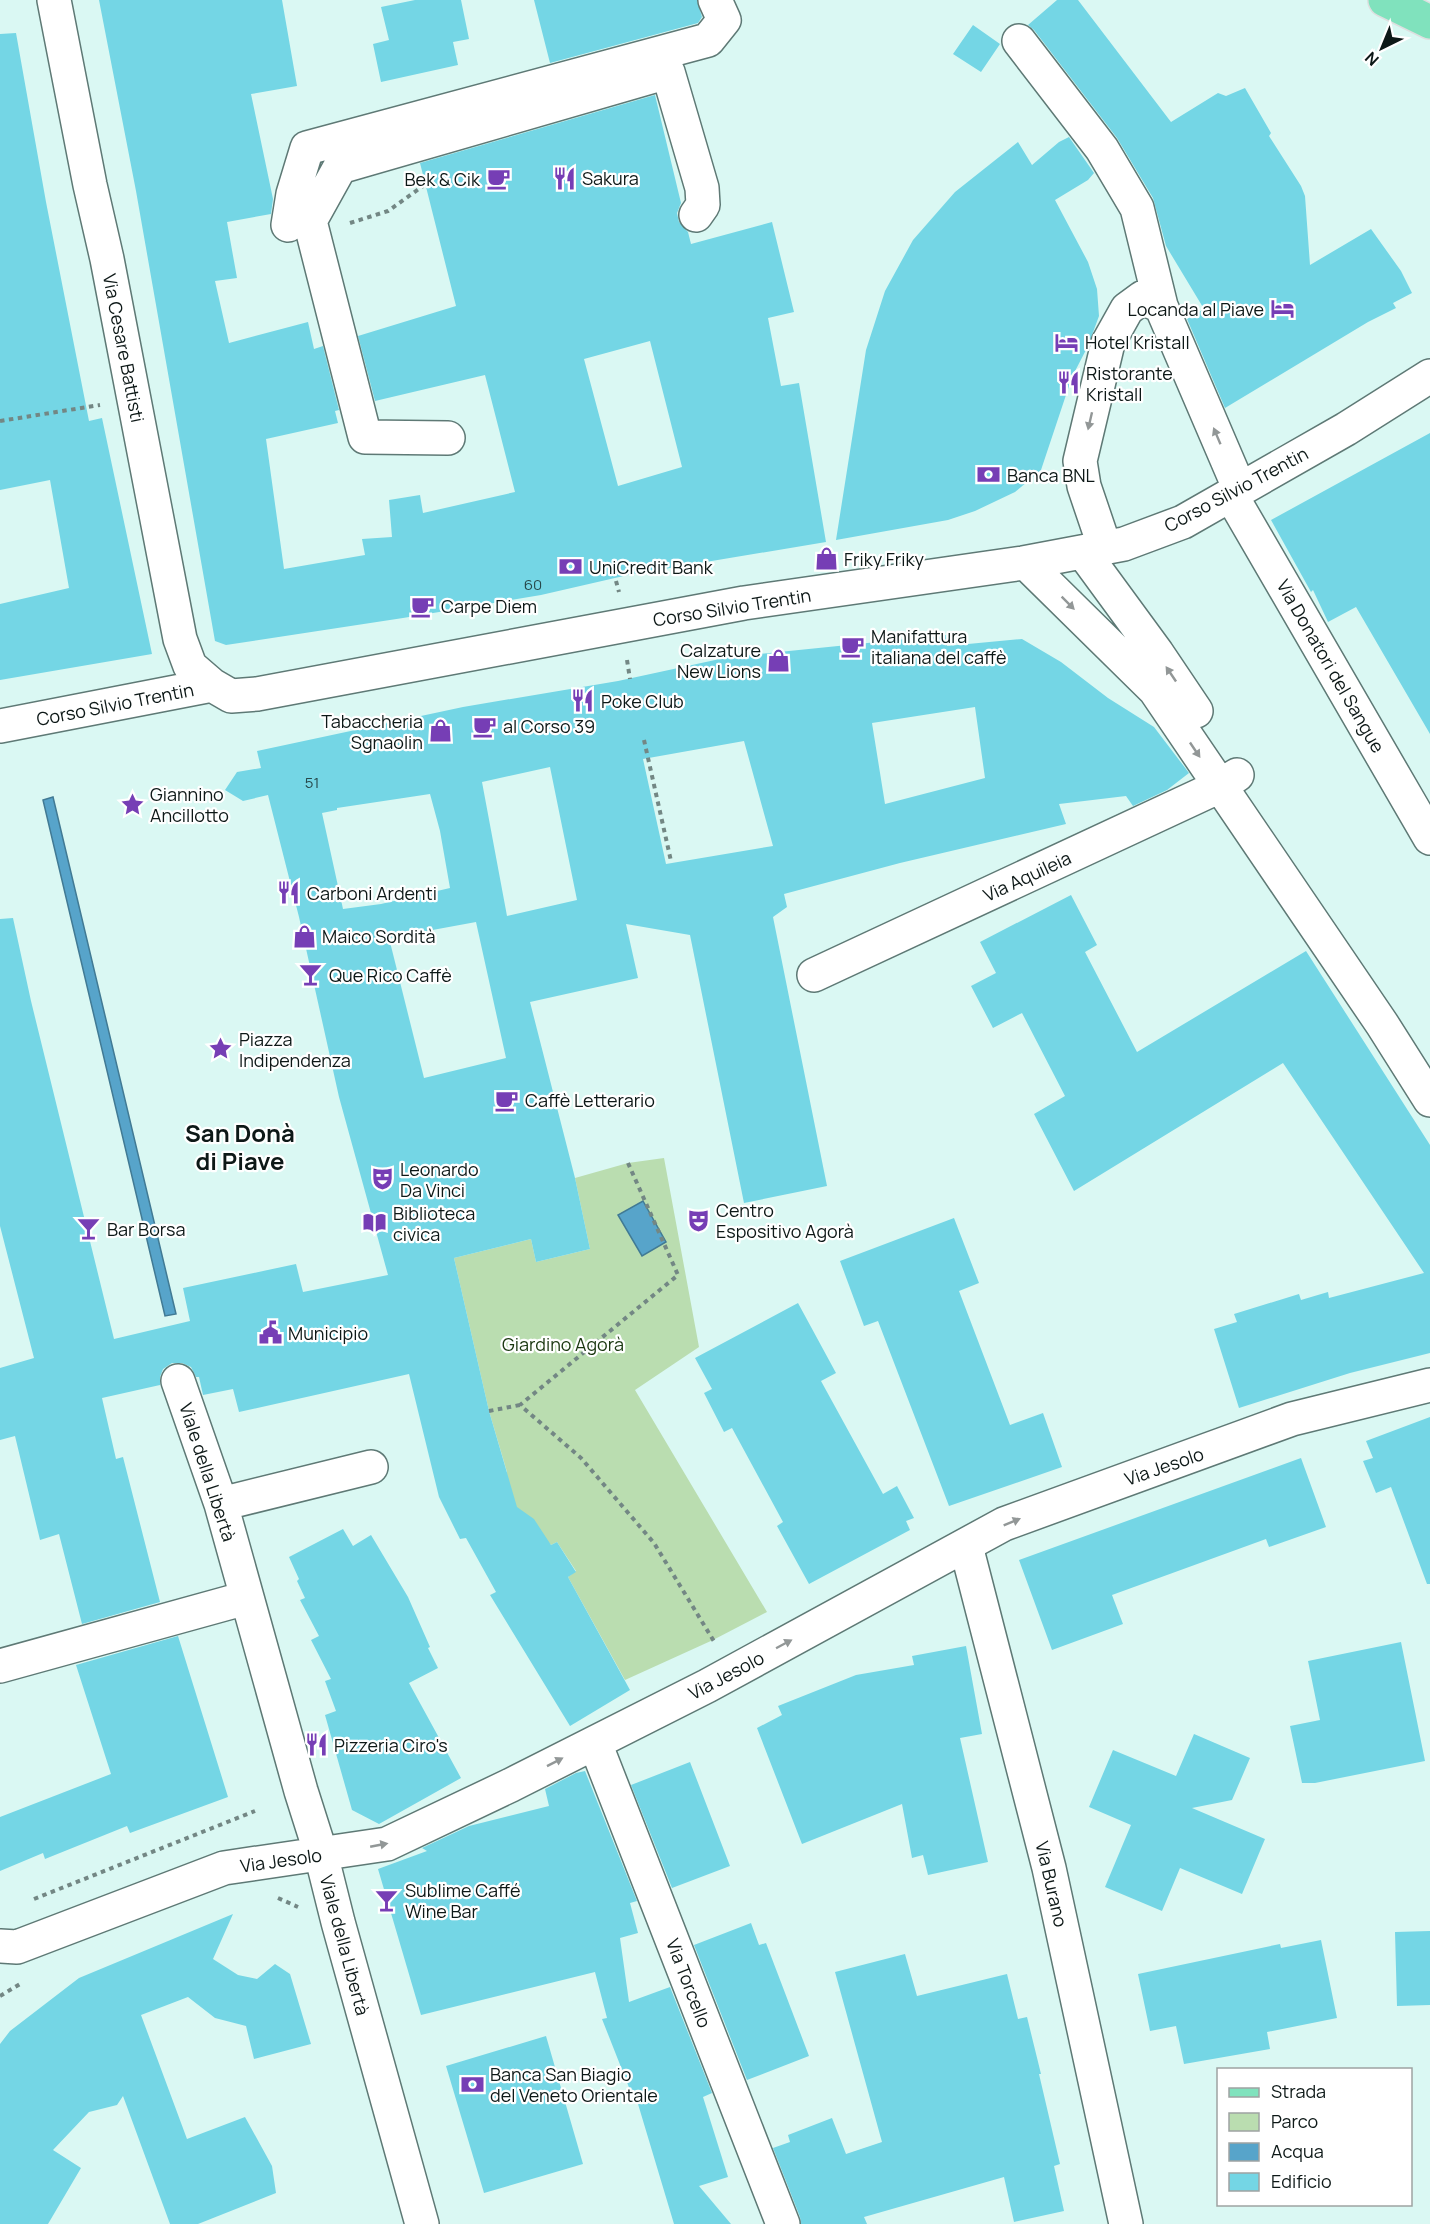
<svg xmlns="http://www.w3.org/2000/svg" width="1430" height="2224" viewBox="0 0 1430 2224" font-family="Manrope,sans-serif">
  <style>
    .green { fill: #baddb0 }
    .water { fill: #57a4ca; stroke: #417a94; stroke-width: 1.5 }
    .building { fill: #74d6e5; fill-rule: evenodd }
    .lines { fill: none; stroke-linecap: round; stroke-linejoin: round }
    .minor-casing { stroke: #5e7975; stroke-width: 36 }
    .major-casing { stroke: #dddfdf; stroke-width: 36 }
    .path { stroke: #738784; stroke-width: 4; stroke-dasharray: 4.5 4.5; stroke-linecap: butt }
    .minor { stroke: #fff; stroke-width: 33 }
    .major { stroke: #80e2bd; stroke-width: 33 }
    .oneway { fill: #929797 }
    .labels { text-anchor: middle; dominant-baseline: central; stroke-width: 4.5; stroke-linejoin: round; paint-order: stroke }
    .number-label { font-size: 15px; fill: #27484a }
    .poi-label { font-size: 18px; fill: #0d1817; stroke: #fff; text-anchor: start }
    .street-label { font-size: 18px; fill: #0d1817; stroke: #fff }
    .park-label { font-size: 18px; fill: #18360e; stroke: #fff }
    .district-label { font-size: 24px; font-weight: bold; fill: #0d1817; stroke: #fff }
  </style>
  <rect width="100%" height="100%" fill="#daf8f3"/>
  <path class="green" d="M 664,1158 L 699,1347 L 635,1390 L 767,1612 L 713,1640 L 625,1680 L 568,1577 L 576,1571 L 557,1542 L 551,1545 L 495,1491 L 507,1472 L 489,1411 L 454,1258 L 531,1239 L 536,1262 L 590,1249 L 575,1178 L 628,1163 Z"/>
  <path class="water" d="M 53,797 L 176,1314 L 165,1316 L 43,800 Z
    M 643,1201 L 666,1242 L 642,1256 L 618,1215 Z"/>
  <path class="building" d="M 99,0 L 282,0 L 297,86 L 251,94 L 273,199 L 271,214 L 227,222 L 237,278 L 215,281 L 229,343 L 308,322 L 314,349 L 323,346 L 339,410 L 335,411 L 338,423 L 266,439 L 284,569 L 365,555 L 362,539 L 392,537 L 389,500 L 420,495 L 423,513 L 515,492 L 485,375 L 375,401 L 358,336 L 456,306 L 420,163 L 655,95 L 681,203 L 677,213 L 679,222 L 688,232 L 691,244 L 772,222 L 794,312 L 768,318 L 781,386 L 799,383 L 826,542 L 628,575 L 541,595 L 403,618 L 226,645 L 215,641 L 136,191 ZM 650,341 L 682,467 L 618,486 L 584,359 Z
    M 415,0 L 461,0 L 469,39 L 453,42 L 458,65 L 381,82 L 373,44 L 389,40 L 381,7 Z
    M 534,0 L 697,0 L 702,17 L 698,23 L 550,63 Z
    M 1057,0 L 1078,0 L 1171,122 L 1218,93 L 1226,96 L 1245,88 L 1271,133 L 1269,136 L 1301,186 L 1305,196 L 1310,265 L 1371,229 L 1401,271 L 1412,293 L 1393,303 L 1396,308 L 1368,322 L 1225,408 L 1187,319 L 1204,309 L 1166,246 L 1153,198 L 1117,138 L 1034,30 L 1028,25 Z
    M 973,25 L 1000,44 L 981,72 L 953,54 Z
    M 16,33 L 46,202 L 89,421 L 102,418 L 152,654 L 0,680 L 0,604 L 69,588 L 50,480 L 0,490 L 0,34 Z
    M 1069,137 L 1094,173 L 1088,180 L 1055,200 L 1088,262 L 1097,289 L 1099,316 L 1088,346 L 1072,377 L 1041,470 L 1015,492 L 975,511 L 948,520 L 836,540 L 866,350 L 885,291 L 913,240 L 955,192 L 1018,142 L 1032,165 L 1059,142 Z
    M 1430,433 L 1430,734 L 1356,607 L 1328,622 L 1313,590 L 1311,592 L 1271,520 Z
    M 946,635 L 947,646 L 1022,639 L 1061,662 L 1108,698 L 1154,727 L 1189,773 L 1167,790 L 1133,806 L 1126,796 L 1059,804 L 1066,824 L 900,863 L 784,894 L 787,907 L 773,917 L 827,1186 L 744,1203 L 690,935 L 626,924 L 638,978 L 530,1002 L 575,1178 L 590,1249 L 536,1262 L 531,1239 L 454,1258 L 489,1411 L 517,1507 L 534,1519 L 551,1545 L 557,1542 L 576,1572 L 568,1577 L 630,1690 L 570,1726 L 490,1595 L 496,1592 L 466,1538 L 460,1539 L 439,1497 L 409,1374 L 239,1412 L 233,1389 L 203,1395 L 199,1377 L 196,1377 L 191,1367 L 182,1363 L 172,1363 L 163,1369 L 160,1377 L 160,1385 L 102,1398 L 116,1459 L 123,1457 L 160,1602 L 82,1624 L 59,1534 L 40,1540 L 15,1436 L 0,1440 L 0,1368 L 34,1358 L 0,1226 L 0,919 L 13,918 L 31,1001 L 114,1339 L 190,1321 L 183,1288 L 296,1264 L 303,1292 L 388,1275 L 339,1097 L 299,917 L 268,795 L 243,801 L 225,790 L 237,772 L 261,768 L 257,751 L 463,707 L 618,681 L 729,657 ZM 975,707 L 985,778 L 885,804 L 872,723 ZM 744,741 L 773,846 L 666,864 L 643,759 ZM 550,767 L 577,900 L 507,916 L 482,782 ZM 430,794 L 440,831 L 450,888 L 381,904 L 343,909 L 322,813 L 337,810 L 337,808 ZM 476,922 L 506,1058 L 424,1078 L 389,938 Z
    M 1071,895 L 1097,945 L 1085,952 L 1137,1052 L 1306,951 L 1430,1145 L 1430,1353 L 1350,1373 L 1239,1408 L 1214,1329 L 1237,1322 L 1234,1314 L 1299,1294 L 1301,1300 L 1328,1292 L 1329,1298 L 1424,1273 L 1283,1063 L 1074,1191 L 1034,1114 L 1065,1096 L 1022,1013 L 993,1028 L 971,986 L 996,973 L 980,942 Z
    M 954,1218 L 979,1283 L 959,1291 L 1010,1425 L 1043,1413 L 1062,1467 L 949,1506 L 878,1321 L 864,1326 L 840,1261 Z
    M 798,1303 L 836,1373 L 821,1381 L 883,1494 L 897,1486 L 914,1518 L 906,1521 L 910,1530 L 809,1584 L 777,1526 L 783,1522 L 732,1428 L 724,1432 L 704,1393 L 712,1389 L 695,1358 Z
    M 1430,1417 L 1430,1584 L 1427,1584 L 1391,1487 L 1376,1493 L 1363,1461 L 1373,1458 L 1366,1441 Z
    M 1301,1458 L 1326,1527 L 1269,1547 L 1266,1539 L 1112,1595 L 1123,1624 L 1052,1650 L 1019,1560 Z
    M 343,1529 L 353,1546 L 371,1535 L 408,1597 L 430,1647 L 428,1648 L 438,1668 L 409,1683 L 461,1778 L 379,1824 L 352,1810 L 325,1715 L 336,1711 L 325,1681 L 331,1679 L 311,1640 L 319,1636 L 300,1600 L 305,1598 L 297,1581 L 299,1579 L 289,1557 Z
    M 178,1636 L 228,1797 L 130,1833 L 127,1826 L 45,1859 L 43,1853 L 0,1871 L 0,1817 L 111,1774 L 76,1665 Z
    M 1401,1642 L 1425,1761 L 1315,1783 L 1302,1783 L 1290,1726 L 1320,1720 L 1308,1661 Z
    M 966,1646 L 982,1734 L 960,1738 L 988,1862 L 928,1875 L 923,1855 L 912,1858 L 902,1804 L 802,1844 L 757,1728 L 782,1715 L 778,1706 L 856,1675 L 914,1665 L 912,1656 Z
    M 1194,1734 L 1250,1758 L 1232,1800 L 1192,1808 L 1265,1839 L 1242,1894 L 1180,1868 L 1162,1911 L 1105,1887 L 1131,1825 L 1089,1807 L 1113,1750 L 1176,1776 Z
    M 690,1762 L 730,1866 L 672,1888 L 631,1785 Z
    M 585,1771 L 637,1901 L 630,1903 L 638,1933 L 620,1938 L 629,2002 L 670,1987 L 712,2093 L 703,2097 L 728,2177 L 699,2186 L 731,2224 L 674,2224 L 635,2094 L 632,2095 L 602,2019 L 607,2018 L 595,1972 L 421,2015 L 378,1869 L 427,1851 L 422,1848 L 469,1826 L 549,1806 L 545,1789 L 576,1773 Z
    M 233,1914 L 213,1959 L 238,1975 L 257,1979 L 275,1964 L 290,1974 L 311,2044 L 254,2059 L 246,2026 L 215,2018 L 188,1997 L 141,2015 L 187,2139 L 245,2117 L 272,2166 L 276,2193 L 198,2224 L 170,2224 L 123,2096 L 117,2105 L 89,2112 L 53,2150 L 81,2168 L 48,2224 L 0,2224 L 0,2044 L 10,2031 L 79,1978 Z
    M 751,1923 L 759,1945 L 766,1943 L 809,2056 L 747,2080 L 694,1945 Z
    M 1430,1931 L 1430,2005 L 1397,2006 L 1395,1932 Z
    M 1321,1940 L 1337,2018 L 1267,2032 L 1270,2049 L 1184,2064 L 1176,2026 L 1150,2031 L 1138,1974 L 1280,1944 L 1281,1948 Z
    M 905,1954 L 917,1996 L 1007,1974 L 1018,2019 L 1027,2017 L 1041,2074 L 1039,2074 L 1060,2164 L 1054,2166 L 1064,2211 L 1014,2222 L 1004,2177 L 864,2217 L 867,2224 L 801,2224 L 800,2217 L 773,2148 L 790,2142 L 788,2135 L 832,2118 L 846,2154 L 882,2142 L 835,1972 Z
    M 546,2036 L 583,2164 L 484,2193 L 446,2066 Z"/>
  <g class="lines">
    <defs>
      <path id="minor" d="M 54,0 L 90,185 L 107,259 L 180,639 L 190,666 L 212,685 L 231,696 L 257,694 L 744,603 L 1023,563 L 1124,544 L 1183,522 L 1346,429 L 1430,376
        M 1019,41 L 1102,149 L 1137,208 L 1161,306
        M 288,225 L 293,194 L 307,148 L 708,40 L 724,20 L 715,0
        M 448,438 L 365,437 L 310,221 L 340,167 L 668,72 L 702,188 L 703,205 L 696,215
        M 1231,495 L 1430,838
        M 1105,548 L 1084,486 L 1080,461 L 1108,343 L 1127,309 L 1142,298 L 1161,306 L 1240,490
        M 1083,552 L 1157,653 L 1196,711
        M 1026,563 L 1155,690 L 1382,1024 L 1430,1100
        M 0,726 L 212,685
        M 814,975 L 1220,786 L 1237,775
        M 178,1381 L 221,1504 L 301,1791 L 321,1854 L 338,1922 L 422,2224
        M 221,1504 L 371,1467
        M 966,1546 L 1049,1868 L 1126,2224
        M 0,1666 L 246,1598
        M 595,1743 L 783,2224
        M 0,1946 L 17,1947 L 224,1868 L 387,1844 L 511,1785 L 707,1686 L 1004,1524 L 1292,1419 L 1430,1385"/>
      <path id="major" d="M 1385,0 L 1430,22"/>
    </defs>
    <use href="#minor" class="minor-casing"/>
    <use href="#major" class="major-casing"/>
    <path class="path" d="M 350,223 L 388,211 L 423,186
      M 0,421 L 100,405
      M 616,581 L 619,592
      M 627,660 L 630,679
      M 644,740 L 671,861
      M 628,1163 L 678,1275 L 520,1405 L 581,1458 L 654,1543 L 715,1643
      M 489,1411 L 520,1405
      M 278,1898 L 298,1907
      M 34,1899 L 255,1811
      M 0,1996 L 20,1984"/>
    <use href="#minor" class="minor"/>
    <use href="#major" class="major"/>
  </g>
  <defs><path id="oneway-solid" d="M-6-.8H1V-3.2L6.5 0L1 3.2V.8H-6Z" transform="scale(1.5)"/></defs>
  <g class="oneway">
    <use href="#oneway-solid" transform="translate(1090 421) rotate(103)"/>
    <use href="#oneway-solid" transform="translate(1217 436) rotate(-113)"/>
    <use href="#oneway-solid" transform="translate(1068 603) rotate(45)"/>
    <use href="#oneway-solid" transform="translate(1171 674) rotate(-124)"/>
    <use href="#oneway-solid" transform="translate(1195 750) rotate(56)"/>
    <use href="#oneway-solid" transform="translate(1012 1522) rotate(-22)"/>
    <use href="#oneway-solid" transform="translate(784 1644) rotate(-28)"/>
    <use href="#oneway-solid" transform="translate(555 1762) rotate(-27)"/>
    <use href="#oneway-solid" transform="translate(379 1845) rotate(-11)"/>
  </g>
  <defs>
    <symbol id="restaurant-bare" viewBox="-9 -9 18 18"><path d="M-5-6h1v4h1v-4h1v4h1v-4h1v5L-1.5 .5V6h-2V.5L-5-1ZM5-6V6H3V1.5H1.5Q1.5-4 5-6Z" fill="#763eb5" stroke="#fff" stroke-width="2.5" paint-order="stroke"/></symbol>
    <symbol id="cafe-bare" viewBox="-9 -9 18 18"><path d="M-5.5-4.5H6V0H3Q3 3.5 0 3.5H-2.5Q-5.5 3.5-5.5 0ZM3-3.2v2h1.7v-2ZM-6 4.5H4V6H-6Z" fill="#763eb5" stroke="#fff" stroke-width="2.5" paint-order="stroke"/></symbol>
    <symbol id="hotel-bare" viewBox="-9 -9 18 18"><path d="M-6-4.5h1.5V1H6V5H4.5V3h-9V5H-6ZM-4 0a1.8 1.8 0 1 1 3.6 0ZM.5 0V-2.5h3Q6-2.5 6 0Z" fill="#763eb5" stroke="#fff" stroke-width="2.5" paint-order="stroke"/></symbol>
    <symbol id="bank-bare" viewBox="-9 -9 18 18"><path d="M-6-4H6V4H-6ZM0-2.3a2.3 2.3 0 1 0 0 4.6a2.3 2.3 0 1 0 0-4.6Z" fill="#763eb5" stroke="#fff" stroke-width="2.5" paint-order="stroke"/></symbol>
    <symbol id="shop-bare" viewBox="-9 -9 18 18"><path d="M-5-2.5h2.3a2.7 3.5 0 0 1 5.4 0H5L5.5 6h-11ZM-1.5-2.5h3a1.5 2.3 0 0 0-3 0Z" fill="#763eb5" stroke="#fff" stroke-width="2.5" paint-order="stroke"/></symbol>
    <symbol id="sight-bare" viewBox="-9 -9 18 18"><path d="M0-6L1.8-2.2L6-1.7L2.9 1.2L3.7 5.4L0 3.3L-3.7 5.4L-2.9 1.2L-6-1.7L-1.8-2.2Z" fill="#763eb5" stroke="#fff" stroke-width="2.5" paint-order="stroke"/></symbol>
    <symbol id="bar-bare" viewBox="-9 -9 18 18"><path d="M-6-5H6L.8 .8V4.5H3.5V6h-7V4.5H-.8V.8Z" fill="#763eb5" stroke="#fff" stroke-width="2.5" paint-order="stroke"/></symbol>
    <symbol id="theatre-bare" viewBox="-9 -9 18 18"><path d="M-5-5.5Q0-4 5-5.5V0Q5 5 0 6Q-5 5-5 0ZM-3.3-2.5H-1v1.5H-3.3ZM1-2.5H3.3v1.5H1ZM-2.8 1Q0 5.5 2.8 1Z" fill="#763eb5" stroke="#fff" stroke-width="2.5" paint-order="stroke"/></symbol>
    <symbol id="library-bare" viewBox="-9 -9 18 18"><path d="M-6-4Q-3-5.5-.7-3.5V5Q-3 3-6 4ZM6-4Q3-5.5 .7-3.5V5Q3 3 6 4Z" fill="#763eb5" stroke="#fff" stroke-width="2.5" paint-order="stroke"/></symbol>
    <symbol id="civic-bare" viewBox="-9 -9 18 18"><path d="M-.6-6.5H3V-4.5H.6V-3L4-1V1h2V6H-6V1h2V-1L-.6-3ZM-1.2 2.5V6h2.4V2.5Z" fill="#763eb5" stroke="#fff" stroke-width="2.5" paint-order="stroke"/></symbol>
  </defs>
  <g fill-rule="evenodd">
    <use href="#restaurant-bare" x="548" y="162" width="33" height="33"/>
    <use href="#cafe-bare" x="482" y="162" width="33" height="33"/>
    <use href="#hotel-bare" x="1266" y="292" width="33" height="33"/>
    <use href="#hotel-bare" x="1050" y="326" width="33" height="33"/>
    <use href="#restaurant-bare" x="1052" y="366" width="33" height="33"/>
    <use href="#bank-bare" x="972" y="458" width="33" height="33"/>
    <use href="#shop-bare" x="810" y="542" width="33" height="33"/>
    <use href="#bank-bare" x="554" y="550" width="33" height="33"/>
    <use href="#cafe-bare" x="406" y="590" width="33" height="33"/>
    <use href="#cafe-bare" x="836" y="630" width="33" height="33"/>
    <use href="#shop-bare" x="762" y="644" width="33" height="33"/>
    <use href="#restaurant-bare" x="566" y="684" width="33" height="33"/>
    <use href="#cafe-bare" x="468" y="710" width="33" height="33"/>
    <use href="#shop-bare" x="424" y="714" width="33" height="33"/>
    <use href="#sight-bare" x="116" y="788" width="33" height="33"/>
    <use href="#restaurant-bare" x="272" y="876" width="33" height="33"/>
    <use href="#shop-bare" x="288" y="920" width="33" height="33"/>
    <use href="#bar-bare" x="294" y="958" width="33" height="33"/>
    <use href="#sight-bare" x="204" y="1032" width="33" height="33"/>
    <use href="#cafe-bare" x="490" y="1084" width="33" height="33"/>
    <use href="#theatre-bare" x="366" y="1162" width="33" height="33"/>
    <use href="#theatre-bare" x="682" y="1204" width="33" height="33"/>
    <use href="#library-bare" x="358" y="1206" width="33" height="33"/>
    <use href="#bar-bare" x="72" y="1212" width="33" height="33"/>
    <use href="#civic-bare" x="254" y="1316" width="33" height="33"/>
    <use href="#restaurant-bare" x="300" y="1728" width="33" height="33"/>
    <use href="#bar-bare" x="370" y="1884" width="33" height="33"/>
    <use href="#bank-bare" x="456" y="2068" width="33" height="33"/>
  </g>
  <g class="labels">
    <g class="number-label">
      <text x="533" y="584">60</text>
      <text x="312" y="782">51</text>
    </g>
    <g class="poi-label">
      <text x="582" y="178">Sakura</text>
      <text x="480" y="179" text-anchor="end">Bek &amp; Cik</text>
      <text x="1264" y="309" text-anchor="end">Locanda al Piave</text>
      <text x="1085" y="342">Hotel Kristall</text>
      <text x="1086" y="373">Ristorante<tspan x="1086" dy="21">Kristall</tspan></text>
      <text x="1007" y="475">Banca BNL</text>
      <text x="844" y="559">Friky Friky</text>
      <text x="589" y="567">UniCredit Bank</text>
      <text x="441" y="606">Carpe Diem</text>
      <text x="871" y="636">Manifattura<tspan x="871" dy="21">italiana del caffè</tspan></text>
      <text x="761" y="650" text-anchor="end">Calzature<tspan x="761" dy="21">New Lions</tspan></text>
      <text x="601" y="701">Poke Club</text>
      <text x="423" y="721" text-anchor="end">Tabaccheria<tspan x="423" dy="21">Sgnaolin</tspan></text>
      <text x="503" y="726">al Corso 39</text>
      <text x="150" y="794">Giannino<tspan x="150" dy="21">Ancillotto</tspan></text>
      <text x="307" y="893">Carboni Ardenti</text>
      <text x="322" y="936">Maico Sordità</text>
      <text x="329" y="975">Que Rico Caffè</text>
      <text x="239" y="1039">Piazza<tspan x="239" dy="21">Indipendenza</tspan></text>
      <text x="525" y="1100">Caffè Letterario</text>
      <text x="400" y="1169">Leonardo<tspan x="400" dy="21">Da Vinci</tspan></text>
      <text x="716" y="1210">Centro<tspan x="716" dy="21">Espositivo Agorà</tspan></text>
      <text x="393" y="1213">Biblioteca<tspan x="393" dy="21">civica</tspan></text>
      <text x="107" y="1229">Bar Borsa</text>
      <text x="288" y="1333">Municipio</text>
      <text x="334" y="1745">Pizzeria Ciro's</text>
      <text x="405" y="1890">Sublime Caffé<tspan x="405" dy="21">Wine Bar</tspan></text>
      <text x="490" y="2074">Banca San Biagio<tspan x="490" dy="21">del Veneto Orientale</tspan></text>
    </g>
    <g class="street-label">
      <text transform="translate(124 348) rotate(79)">Via Cesare Battisti</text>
      <text transform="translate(1236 489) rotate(-28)">Corso Silvio Trentin</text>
      <text transform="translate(732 607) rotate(-9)">Corso Silvio Trentin</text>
      <text transform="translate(1331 666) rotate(60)">Via Donatori del Sangue</text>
      <text transform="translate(115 704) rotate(-11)">Corso Silvio Trentin</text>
      <text transform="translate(1027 876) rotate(-25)">Via Aquileia</text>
      <text transform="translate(1164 1466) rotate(-19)">Via Jesolo</text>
      <text transform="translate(208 1472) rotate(72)">Viale della Libertà</text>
      <text transform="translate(726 1675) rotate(-28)">Via Jesolo</text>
      <text transform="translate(281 1860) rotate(-8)">Via Jesolo</text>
      <text transform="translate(1052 1884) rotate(77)">Via Burano</text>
      <text transform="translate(345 1945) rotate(75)">Viale della Libertà</text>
      <text transform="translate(689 1983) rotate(69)">Via Torcello</text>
    </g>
    <g class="park-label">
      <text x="563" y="1344">Giardino Agorà</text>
    </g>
    <g class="district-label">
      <text x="240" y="1132">San Donà<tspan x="240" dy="28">di Piave</tspan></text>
    </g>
  </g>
  <rect x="1217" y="2068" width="195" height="138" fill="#ffffff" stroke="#9ea3a2" stroke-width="1.5"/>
  <rect x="1229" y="2088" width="30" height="9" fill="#80e2bd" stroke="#9ea3a2" stroke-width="1.5"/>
  <text x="1271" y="2098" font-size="18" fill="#0d1817">Strada</text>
  <rect x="1229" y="2113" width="30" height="18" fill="#baddb0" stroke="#9ea3a2" stroke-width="1.5"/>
  <text x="1271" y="2128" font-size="18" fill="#0d1817">Parco</text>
  <rect x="1229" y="2143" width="30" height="18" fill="#57a4ca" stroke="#9ea3a2" stroke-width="1.5"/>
  <text x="1271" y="2158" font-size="18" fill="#0d1817">Acqua</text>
  <rect x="1229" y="2173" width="30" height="18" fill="#74d6e5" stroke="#9ea3a2" stroke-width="1.5"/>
  <text x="1271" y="2188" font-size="18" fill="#0d1817">Edificio</text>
  <g transform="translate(1382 48) rotate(223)" stroke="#ffffff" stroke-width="4.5" paint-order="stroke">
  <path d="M0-4.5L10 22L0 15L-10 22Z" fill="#0d1817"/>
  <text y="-9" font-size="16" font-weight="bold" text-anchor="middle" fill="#0d1817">N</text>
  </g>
</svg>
